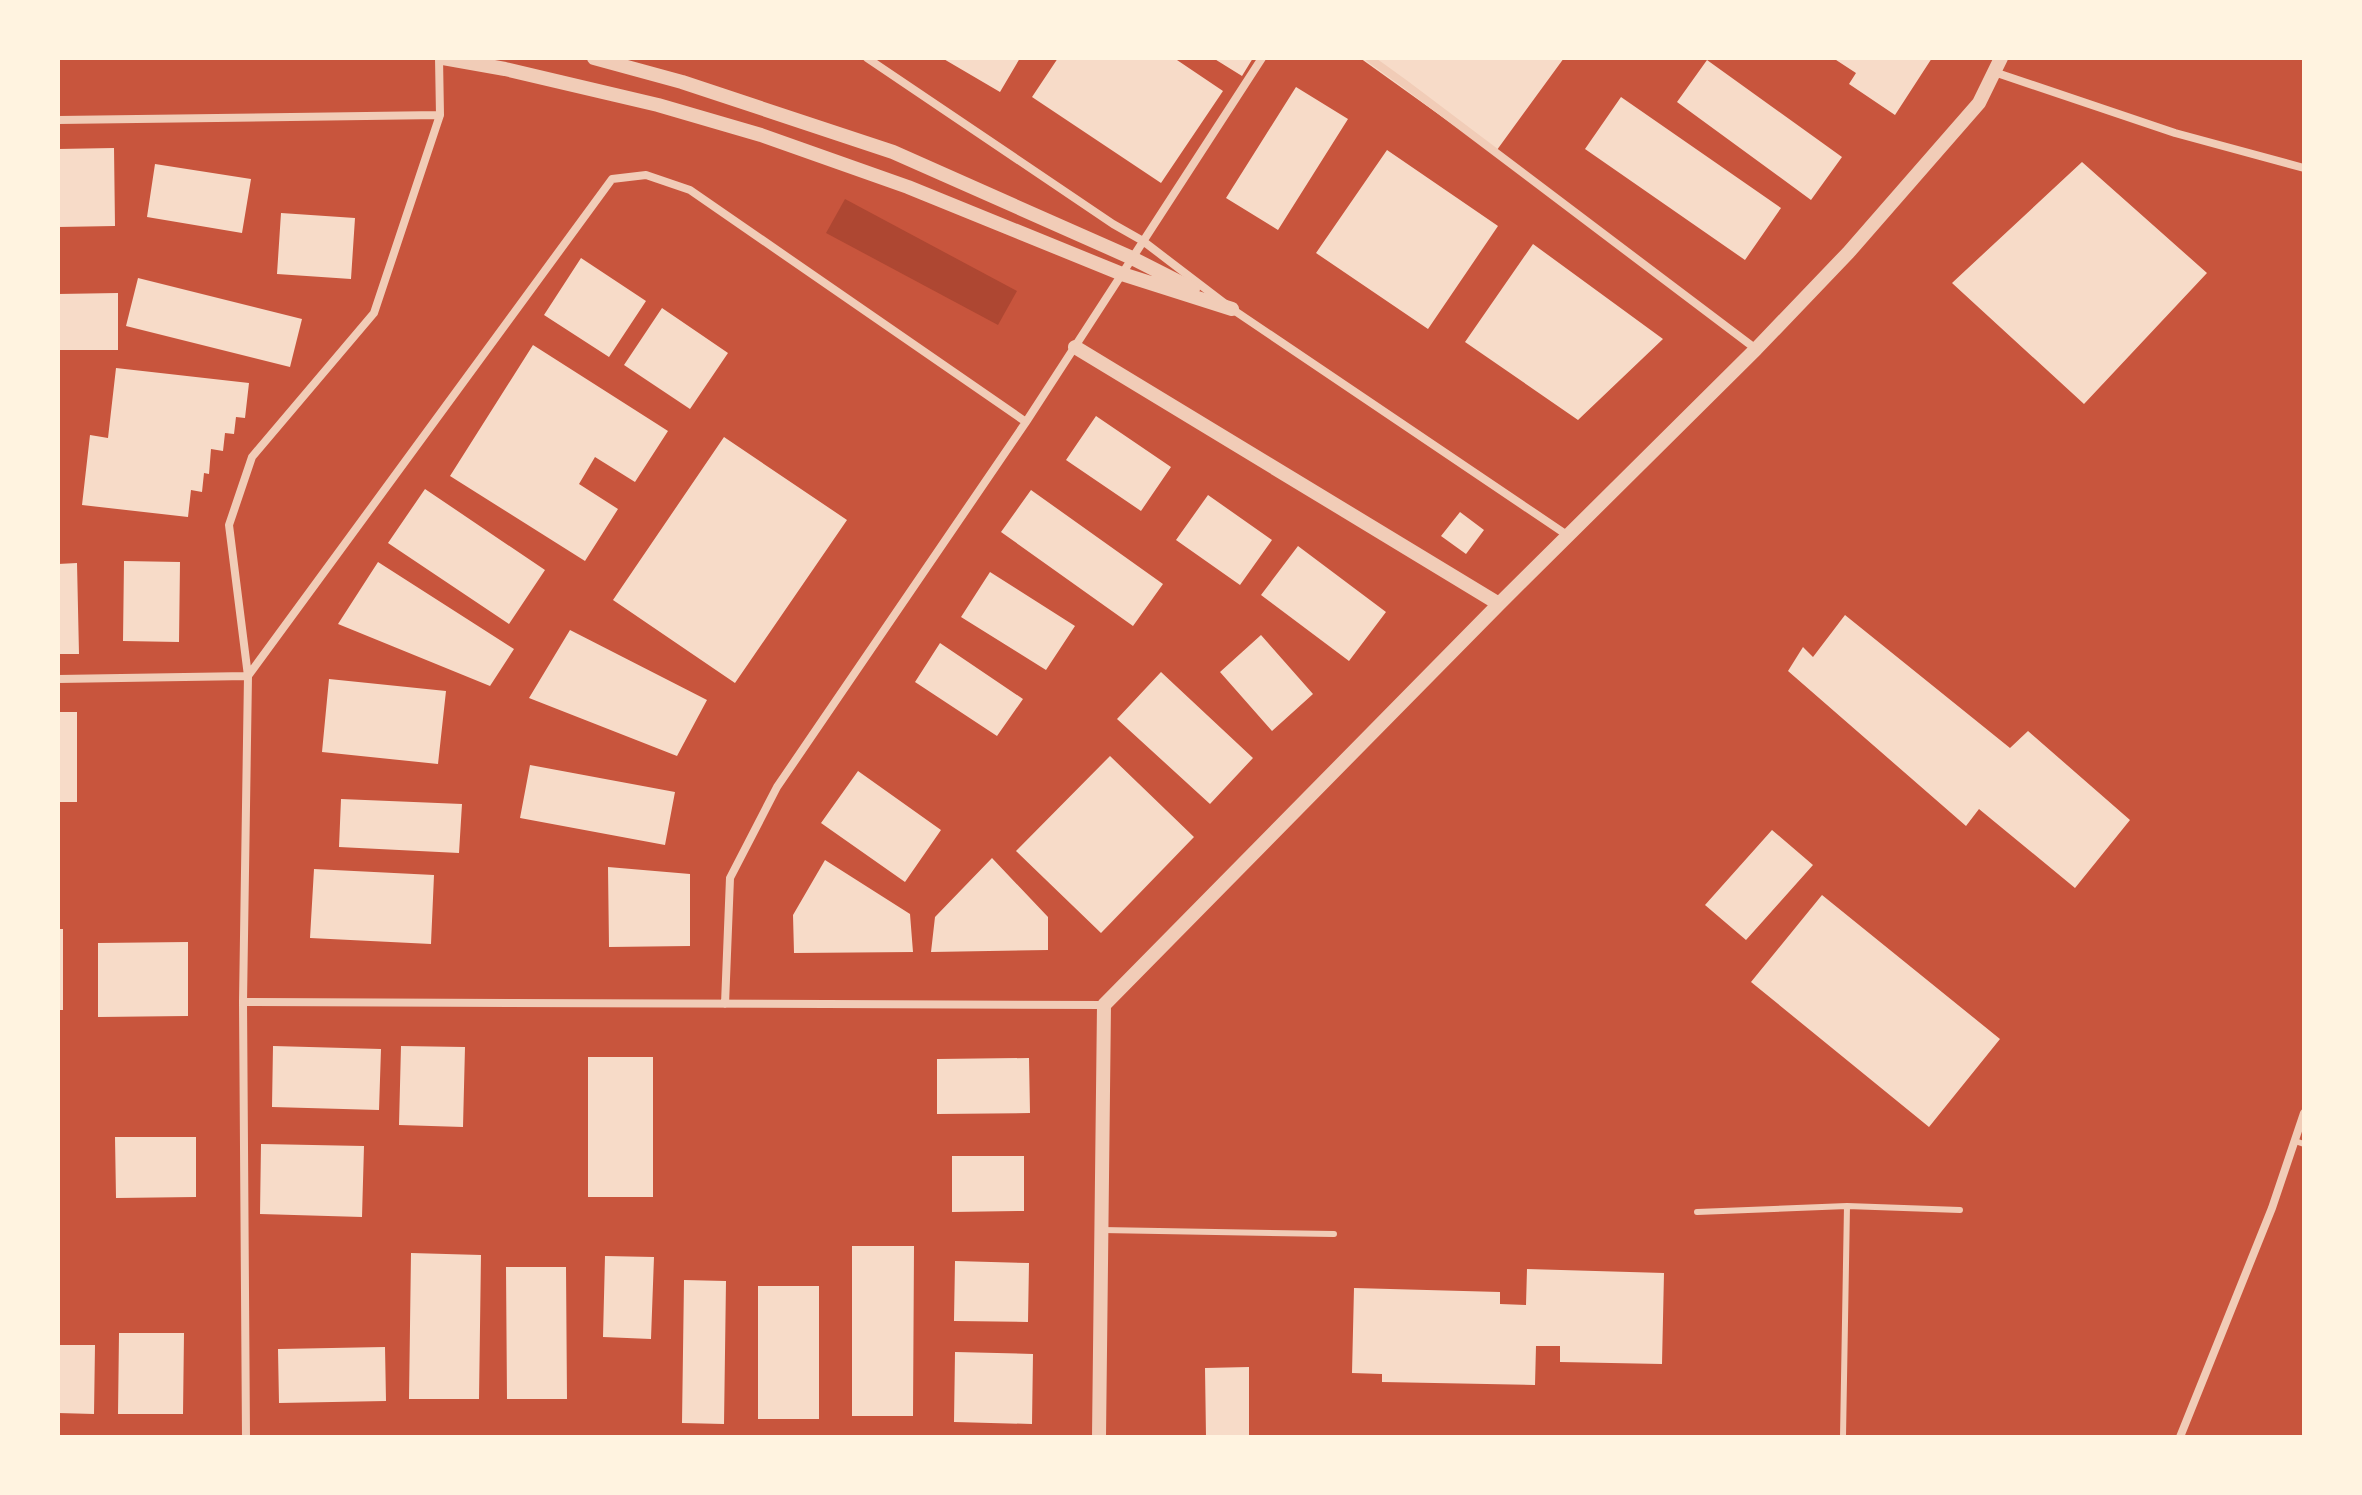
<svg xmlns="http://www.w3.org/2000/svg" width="2362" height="1495" viewBox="0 0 2362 1495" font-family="Jost,sans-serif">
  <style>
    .green { fill: #ae4732 }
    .building { fill: #f7dbc8 }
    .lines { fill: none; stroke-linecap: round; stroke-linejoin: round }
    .service { stroke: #f1ccb7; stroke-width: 6 }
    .minor { stroke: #f1ccb7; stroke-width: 8 }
    .tertiary { stroke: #f1ccb7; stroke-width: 14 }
  </style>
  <rect width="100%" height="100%" fill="#c8553d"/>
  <path class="green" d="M 845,199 L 1017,291 L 998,325 L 826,233 Z"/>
  <path class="building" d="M 942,58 L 1020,58 L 1000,92 Z
    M 1058,58 L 1174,58 L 1223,91 L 1161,183 L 1032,97 Z
    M 1213,58 L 1253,58 L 1242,76 Z
    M 1360,58 L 1564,58 L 1494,154 Z
    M 1833,58 L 1932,58 L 1895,115 L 1849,84 L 1856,73 Z
    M 1707,60 L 1842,157 L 1811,200 L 1677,102 Z
    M 1296,87 L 1348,119 L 1278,230 L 1226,198 Z
    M 1621,97 L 1781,208 L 1745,260 L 1585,149 Z
    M 114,148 L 115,226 L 58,227 L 58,149 Z
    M 1387,150 L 1498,226 L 1428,329 L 1316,253 Z
    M 2082,162 L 2207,273 L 2084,404 L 1952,283 Z
    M 155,164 L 251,179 L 242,233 L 147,217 Z
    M 281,213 L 355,218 L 351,279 L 277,274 Z
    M 1533,244 L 1663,339 L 1578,420 L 1465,342 Z
    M 581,258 L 646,301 L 609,357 L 544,315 Z
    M 138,278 L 302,319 L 290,367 L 126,326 Z
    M 118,293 L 118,350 L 58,350 L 58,294 Z
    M 662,308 L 728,353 L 690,409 L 624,365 Z
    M 533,345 L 668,431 L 635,482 L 595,457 L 579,484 L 618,509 L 585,561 L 450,476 Z
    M 116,368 L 249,383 L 245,418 L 236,417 L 234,434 L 225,433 L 223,451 L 211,449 L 209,474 L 204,473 L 202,492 L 191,490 L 188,517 L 82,505 L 90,435 L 108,438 Z
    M 1096,416 L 1171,467 L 1141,511 L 1066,460 Z
    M 724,437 L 847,520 L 735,683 L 613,600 Z
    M 425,489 L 545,570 L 509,624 L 388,543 Z
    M 1031,490 L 1163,584 L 1133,626 L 1001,532 Z
    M 1208,495 L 1272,540 L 1240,585 L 1176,540 Z
    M 1460,512 L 1484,530 L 1466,554 L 1441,536 Z
    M 1298,546 L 1386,612 L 1349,661 L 1261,595 Z
    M 124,561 L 180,562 L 179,642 L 123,641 Z
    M 378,562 L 514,649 L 490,686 L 338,624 Z
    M 77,563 L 79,654 L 58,654 L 58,564 Z
    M 990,572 L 1075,626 L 1046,670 L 961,617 Z
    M 1845,615 L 2010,748 L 2028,731 L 2130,820 L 2075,888 L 1979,809 L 1966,826 L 1788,671 L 1803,647 L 1813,657 Z
    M 570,630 L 707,700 L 677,756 L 529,698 Z
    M 1261,635 L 1313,694 L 1272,731 L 1220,672 Z
    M 940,643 L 1023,699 L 997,736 L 915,682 Z
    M 1161,672 L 1253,758 L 1210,804 L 1117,719 Z
    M 329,679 L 446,691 L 438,764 L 322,752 Z
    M 58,712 L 77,712 L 77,802 L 58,802 Z
    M 1110,756 L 1194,837 L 1101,933 L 1016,851 Z
    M 530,765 L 675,792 L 665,845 L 520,818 Z
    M 858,771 L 941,830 L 905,882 L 821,823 Z
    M 341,799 L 462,804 L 459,853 L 339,847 Z
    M 1772,830 L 1813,865 L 1746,940 L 1705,905 Z
    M 992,858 L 1048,917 L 1048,950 L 931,952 L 935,917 Z
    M 825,860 L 910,914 L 913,952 L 794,953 L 793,915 Z
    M 608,867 L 690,874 L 690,946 L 609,947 Z
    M 314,869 L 434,875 L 431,944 L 310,938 Z
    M 1822,895 L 2000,1039 L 1929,1127 L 1751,982 Z
    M 58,929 L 63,929 L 63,1010 L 58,1010 Z
    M 188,942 L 188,1016 L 98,1017 L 98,943 Z
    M 273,1046 L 381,1049 L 379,1110 L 272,1107 Z
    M 401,1046 L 465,1047 L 463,1127 L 399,1125 Z
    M 588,1057 L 653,1057 L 653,1197 L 588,1197 Z
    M 1029,1058 L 1030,1113 L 937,1114 L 937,1059 Z
    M 115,1137 L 196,1137 L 196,1197 L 116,1198 Z
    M 261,1144 L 364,1146 L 362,1217 L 260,1214 Z
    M 952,1156 L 1024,1156 L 1024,1211 L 952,1212 Z
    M 852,1246 L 914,1246 L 913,1416 L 852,1416 Z
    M 411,1253 L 481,1255 L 479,1399 L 409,1399 Z
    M 605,1256 L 654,1257 L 651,1339 L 603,1337 Z
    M 955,1261 L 1029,1263 L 1028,1322 L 954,1321 Z
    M 506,1267 L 566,1267 L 567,1399 L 507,1399 Z
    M 1527,1269 L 1664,1273 L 1662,1364 L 1560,1362 L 1560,1346 L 1536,1346 L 1535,1385 L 1382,1382 L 1382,1374 L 1352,1373 L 1354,1288 L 1500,1292 L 1500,1304 L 1526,1305 Z
    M 684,1280 L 726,1281 L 724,1424 L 682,1423 Z
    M 758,1286 L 819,1286 L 819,1419 L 758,1419 Z
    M 119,1333 L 184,1333 L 183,1414 L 118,1414 Z
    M 58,1345 L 95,1345 L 94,1414 L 58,1413 Z
    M 385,1347 L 386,1401 L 279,1403 L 278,1349 Z
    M 955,1352 L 1033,1354 L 1032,1424 L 954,1422 Z
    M 1249,1367 L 1249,1437 L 1206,1437 L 1205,1368 Z"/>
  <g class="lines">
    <path class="service" d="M 2295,1141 L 2304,1144
      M 1697,1212 L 1847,1206 L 1960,1210
      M 1102,1230 L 1334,1234
      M 1843,1437 L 1847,1206"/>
    <path class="minor" d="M 867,58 L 1113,224 L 1143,241 L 1232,309 L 1567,535
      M 1369,58 L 1405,84 L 1756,349
      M 1994,72 L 2175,133 L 2304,168
      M 58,120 L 440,115
      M 58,679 L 248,676 L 229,525 L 252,457 L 374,313 L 440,115 L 439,58
      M 243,1002 L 1104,1005
      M 725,1004 L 730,878 L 777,787 L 1026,422 L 1262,58
      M 246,1437 L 243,1002 L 248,676 L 612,179 L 646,175 L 690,190 L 1026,422
      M 2180,1437 L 2272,1208 L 2304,1113"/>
    <path class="tertiary" d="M 443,58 L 505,69 L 658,105 L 761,135 L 908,187 L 1122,274 L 1232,309
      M 594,58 L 682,82 L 893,152 L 1132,258 L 1193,289
      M 1075,347 L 1499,604
      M 1099,1437 L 1104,1005 L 1499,604 L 1756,349 L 1848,253 L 1979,103 L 2001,58"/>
  </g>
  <rect width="2362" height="1495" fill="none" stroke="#fff3e0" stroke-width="120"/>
</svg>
